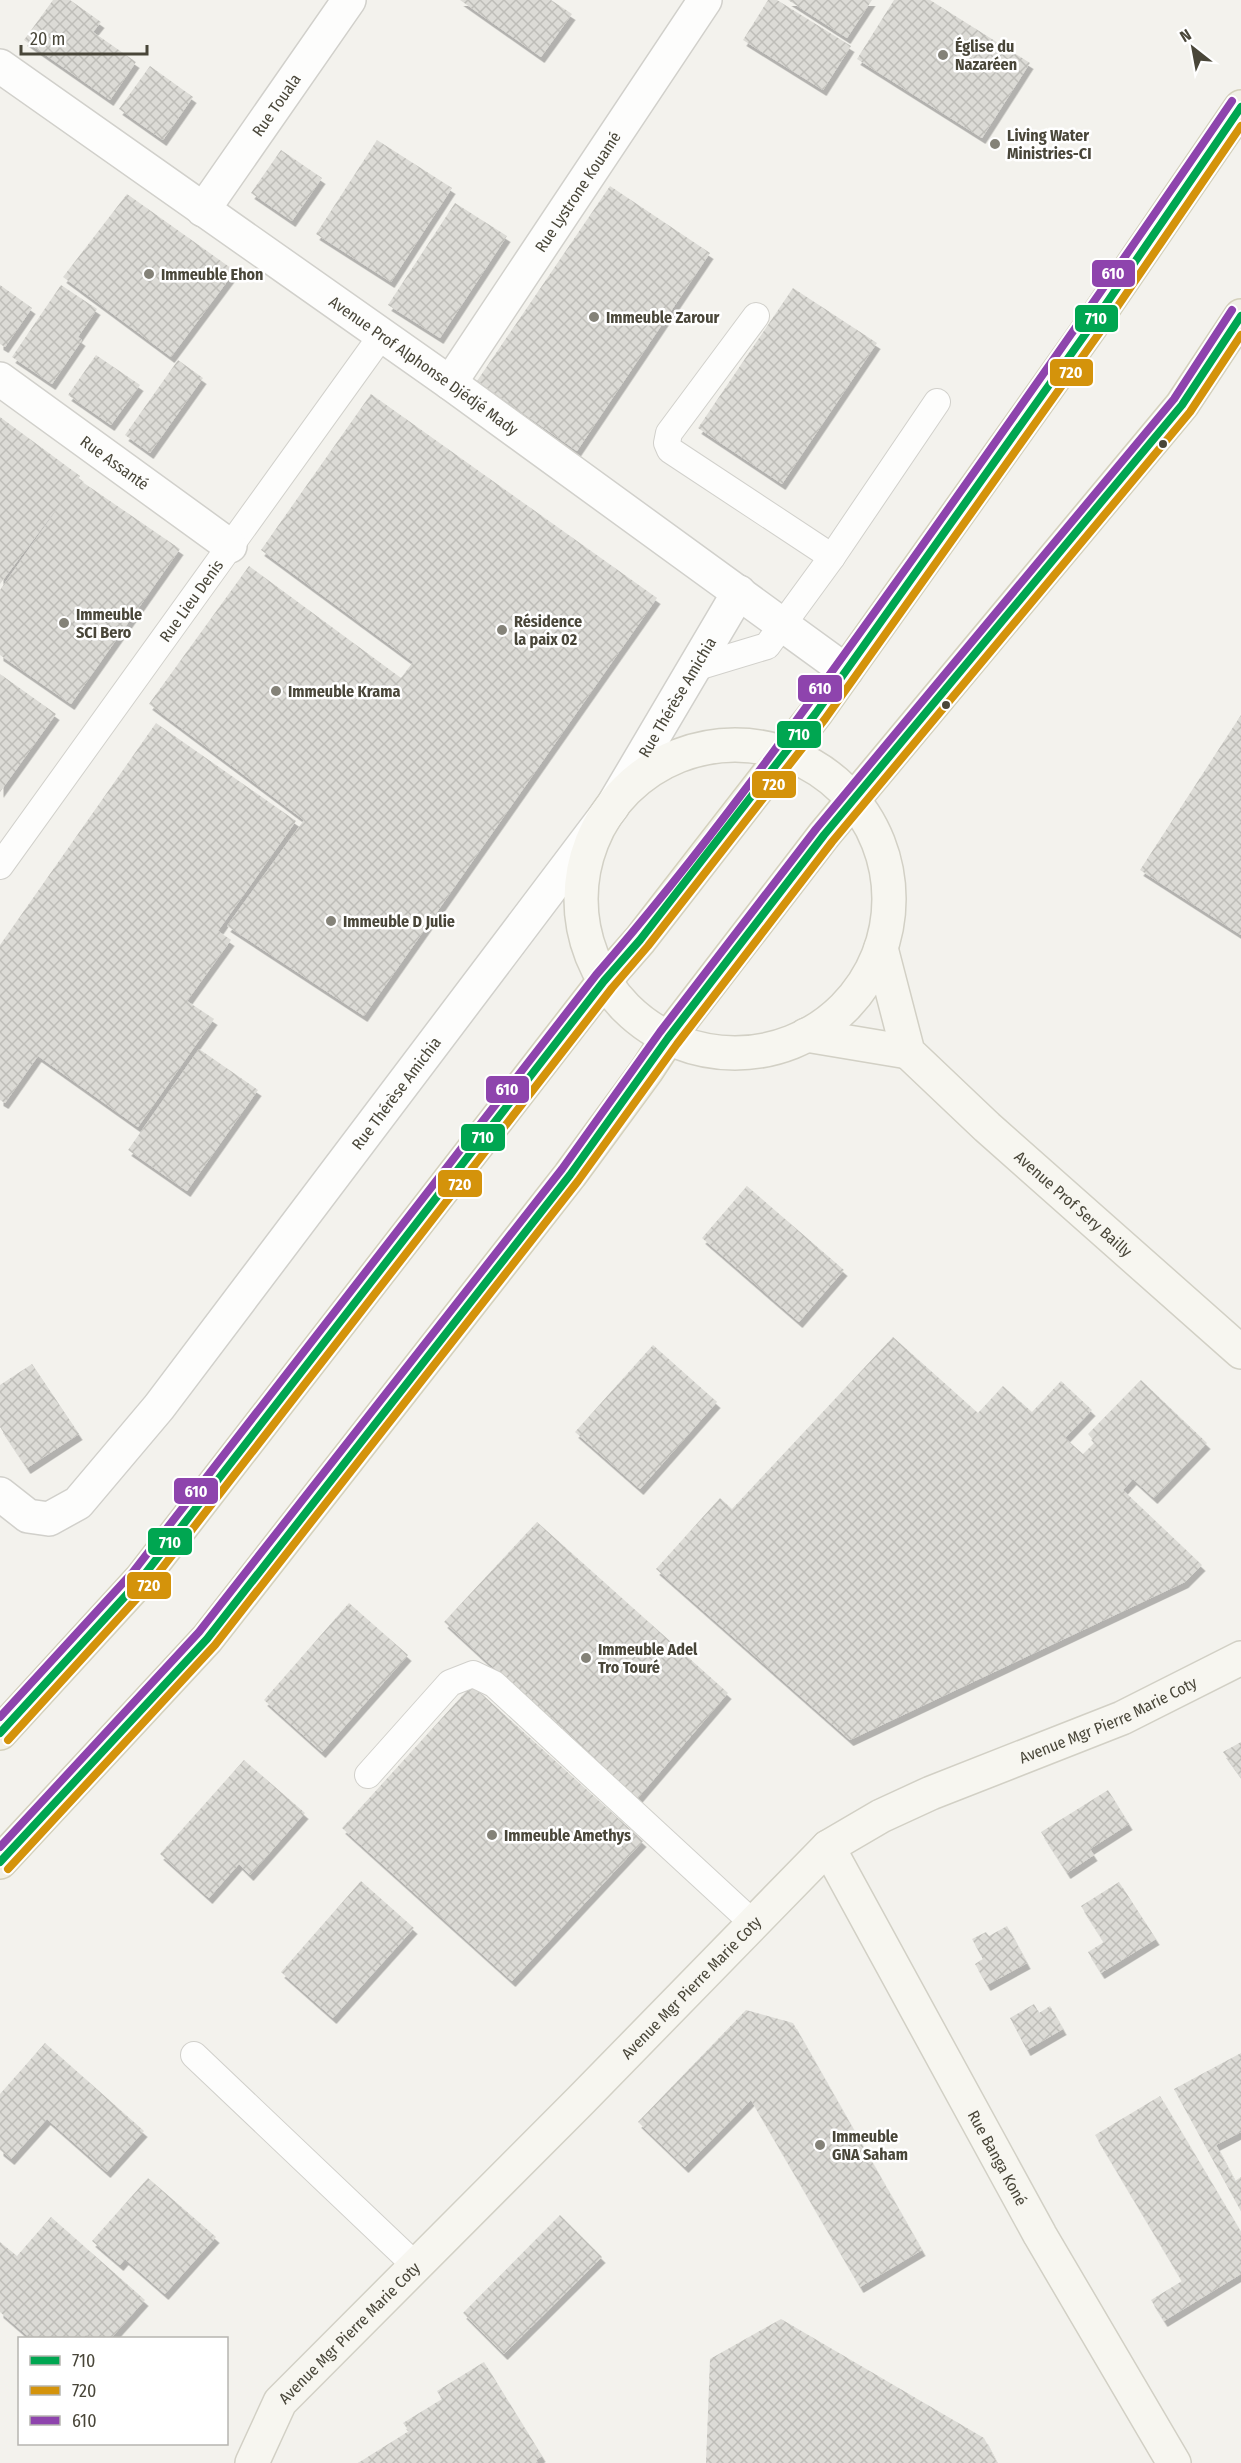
<svg xmlns="http://www.w3.org/2000/svg" width="1241" height="2463" viewBox="0 0 1241 2463" font-family="'Fira Sans Condensed',sans-serif">
  <style>
    .building { fill: url(#building-cross-hatch); filter: url(#shadow) }
    .lines { fill: none; stroke-linecap: round; stroke-linejoin: round }
    .lane-casing { stroke: #d1d0cb; stroke-width: 28 }
    .street-casing { stroke: #d1d0cb; stroke-width: 36 }
    .secondary-casing { stroke: #d2d0c5; stroke-width: 36 }
    .primary-casing { stroke: #d4d1bc; stroke-width: 36 }
    .lane { stroke: #fdfdfc; stroke-width: 26 }
    .street { stroke: #fdfdfc; stroke-width: 33 }
    .secondary { stroke: #f7f6f0; stroke-width: 33 }
    .primary { stroke: #f1f0e6; stroke-width: 33 }
    .bus-1-casing { stroke: #fff; stroke-width: 12 }
    .bus-2-casing { stroke: #fff; stroke-width: 12 }
    .bus-3-casing { stroke: #fff; stroke-width: 12 }
    .bus-1 { stroke: #00a651; stroke-width: 8 }
    .bus-2 { stroke: #d4930b; stroke-width: 8 }
    .bus-3 { stroke: #8e44ad; stroke-width: 8 }
    .poi-dot { fill: #848278; stroke: #fff; stroke-width: 2 }
    .bus-dot { fill: #494639; stroke: #fff; stroke-width: 2 }
    .labels { text-anchor: middle; dominant-baseline: central; stroke-width: 5; stroke-linejoin: round; paint-order: stroke }
    .poi-label { font-size: 16px; font-weight: bold; fill: #494639; stroke: #fff; text-anchor: start }
    .street-label { font-size: 16px; fill: #494639; stroke: #fff }
    .line-badge { stroke: #fff; stroke-width: 2 }
    .badge-label { font-size: 16px; text-anchor: middle; font-weight: bold; fill: #fff }
  </style>
  <defs>
    <pattern id="building-cross-hatch" width="8" height="8" patternUnits="userSpaceOnUse" patternTransform="scale(1.5)"><rect width="8" height="8" fill="#dcdbd6"/><path d="M0 0l8 8M0 8l8-8" fill="none" stroke="#bebdb8"/></pattern>
    <filter id="shadow"><feDropShadow dx="3.5" dy="6" stdDeviation="0" flood-color="#0004"/></filter>
  </defs>
  <rect width="100%" height="100%" fill="#f3f2ed"/>
  <path class="building" d="M 53,0 L 70,0 L 101,22 L 93,32 L 136,62 L 110,100 L 24,40 Z
    M 460,0 L 551,0 L 572,14 L 541,57 Z
    M 768,0 L 777,0 L 851,46 L 823,90 L 743,40 Z
    M 788,0 L 872,0 L 847,38 Z
    M 894,0 L 930,0 L 1030,63 L 982,138 L 857,59 Z
    M 150,66 L 193,97 L 163,140 L 119,109 Z
    M 377,140 L 452,188 L 391,282 L 316,234 Z
    M 281,150 L 322,178 L 292,221 L 251,193 Z
    M 610,186 L 710,253 L 577,451 L 477,381 Z
    M 127,194 L 235,271 L 171,357 L 63,277 Z
    M 455,203 L 507,236 L 440,338 L 388,305 Z
    M 0,285 L 32,308 L 5,347 L 0,344 Z
    M 61,285 L 97,309 L 78,337 L 82,340 L 52,384 L 12,357 Z
    M 793,288 L 877,343 L 782,484 L 698,428 Z
    M 96,355 L 140,385 L 111,425 L 68,395 Z
    M 178,360 L 203,378 L 150,453 L 125,435 Z
    M 371,394 L 657,598 L 364,1016 L 227,926 L 304,820 L 149,704 L 249,566 L 401,678 L 413,662 L 261,550 Z
    M 0,417 L 80,476 L 78,479 L 180,549 L 71,704 L 0,655 L 0,590 L 67,495 L 0,584 Z
    M 0,674 L 56,714 L 0,792 Z
    M 1241,715 L 1241,935 L 1140,870 Z
    M 156,723 L 296,821 L 218,931 L 231,940 L 187,1001 L 214,1019 L 138,1127 L 38,1056 L 5,1103 L 0,1100 L 0,945 Z
    M 199,1049 L 258,1090 L 187,1191 L 128,1150 Z
    M 747,1186 L 844,1270 L 799,1322 L 702,1238 Z
    M 893,1337 L 978,1413 L 1003,1386 L 1032,1412 L 1061,1381 L 1092,1410 L 1065,1438 L 1083,1454 L 1095,1442 L 1088,1434 L 1141,1380 L 1207,1443 L 1154,1498 L 1133,1479 L 1123,1490 L 1202,1565 L 1185,1582 L 850,1740 L 656,1569 L 720,1498 L 732,1509 Z
    M 653,1345 L 717,1402 L 640,1489 L 575,1432 Z
    M 32,1364 L 79,1434 L 27,1468 L 0,1427 L 0,1385 Z
    M 537,1522 L 728,1693 L 637,1799 L 444,1622 Z
    M 349,1603 L 408,1655 L 322,1752 L 264,1700 Z
    M 472,1685 L 643,1841 L 512,1981 L 342,1828 Z
    M 1241,1742 L 1241,1777 L 1223,1752 Z
    M 244,1760 L 305,1813 L 250,1875 L 239,1864 L 209,1898 L 160,1854 Z
    M 1108,1790 L 1129,1824 L 1090,1849 L 1094,1855 L 1067,1873 L 1041,1832 Z
    M 361,1881 L 414,1928 L 333,2018 L 281,1972 Z
    M 1119,1882 L 1156,1939 L 1101,1973 L 1088,1952 L 1104,1942 L 1081,1906 Z
    M 1007,1926 L 1027,1963 L 987,1985 L 975,1964 L 983,1959 L 972,1939 L 986,1932 L 989,1936 Z
    M 1034,2004 L 1039,2013 L 1050,2006 L 1063,2029 L 1027,2050 L 1010,2018 Z
    M 746,2010 L 793,2023 L 922,2250 L 860,2287 L 751,2100 L 685,2167 L 638,2122 Z
    M 45,2043 L 144,2131 L 107,2172 L 47,2119 L 11,2159 L 0,2150 L 0,2094 Z
    M 1241,2053 L 1241,2132 L 1216,2145 L 1235,2181 L 1241,2177 L 1241,2211 L 1174,2089 Z
    M 1160,2096 L 1241,2232 L 1241,2274 L 1164,2321 L 1151,2300 L 1182,2281 L 1095,2135 Z
    M 148,2178 L 216,2237 L 165,2294 L 125,2259 L 120,2265 L 92,2241 Z
    M 560,2215 L 602,2257 L 504,2354 L 463,2313 Z
    M 51,2217 L 145,2300 L 111,2338 L 91,2338 L 86,2335 L 83,2338 L 30,2338 L 0,2312 L 0,2242 L 17,2256 Z
    M 781,2319 L 984,2438 L 997,2463 L 706,2463 L 710,2359 Z
    M 484,2362 L 542,2456 L 536,2460 L 538,2463 L 358,2463 L 409,2431 L 403,2423 L 442,2399 L 437,2391 Z"/>
  <g class="lines">
    <defs>
      <g id="lane">
        <path d="M 756,316 L 669,433 L 667,443 L 670,450 L 832,557"/>
        <path d="M 694,668 L 767,646 L 832,557 L 937,402"/>
        <path id="s1" d="M 0,866 L 382,335"/>
        <path d="M 368,1775 L 450,1683 L 473,1674 L 494,1684 L 754,1924"/>
        <path d="M 194,2055 L 416,2266"/>
      </g>
      <g id="street">
        <path id="s2" d="M 0,66 L 450,383 L 846,671"/>
        <path id="s3" d="M 203,210 L 349,0"/>
        <path id="s4" d="M 0,379 L 230,546"/>
        <path id="s5" d="M 450,383 L 705,0"/>
        <path id="s6" d="M 0,1494 L 28,1516 L 49,1519 L 78,1503 L 159,1407 L 612,807 L 739,592"/>
      </g>
      <g id="secondary">
        <circle cx="735" cy="899" r="154"/>
        <path id="s7" d="M 881,948 L 908,1052 L 987,1127 L 1241,1352"/>
        <path d="M 806,1035 L 908,1052"/>
        <path id="s8" d="M 828,1847 L 1040,2235 L 1174,2463"/>
        <path id="s9" d="M 252,2463 L 280,2402 L 581,2100 L 828,1847 L 881,1816 L 931,1793 L 1122,1718 L 1241,1658"/>
      </g>
      <path id="primary" d="M 0,1733 L 141,1579 L 604,981 L 640,940 L 816,713 L 1091,326 L 1241,107
        M 0,1862 L 207,1639 L 570,1175 L 647,1070 L 668,1038 L 824,835 L 1182,405 L 1241,316"/>
    </defs>
    <use href="#lane" class="lane-casing"/>
    <use href="#street" class="street-casing"/>
    <use href="#secondary" class="secondary-casing"/>
    <use href="#primary" class="primary-casing"/>
    <use href="#lane" class="lane"/>
    <use href="#street" class="street"/>
    <use href="#secondary" class="secondary"/>
    <use href="#primary" class="primary"/>
    <defs>
      <path id="bus-1" d="M 0,1733 L 141,1579 L 604,981 L 640,940 L 816,713 L 1091,326 L 1241,107
        M 0,1862 L 207,1639 L 570,1175 L 668,1038 L 824,835 L 1182,405 L 1241,316"/>
      <path id="bus-2" d="M 8,1740 L 149,1585 L 612,988 L 648,946 L 825,719 L 1100,332 L 1241,126
        M 8,1869 L 215,1645 L 578,1181 L 677,1044 L 832,842 L 1190,412 L 1241,335"/>
      <path id="bus-3" d="M 0,1717 L 133,1572 L 596,975 C 710,844 811,701 912,560 C 1020,408 1127,255 1232,101
        M 0,1847 L 199,1632 L 562,1169 L 660,1032 L 816,829 L 1174,399 L 1232,310"/>
    </defs>
    <use href="#bus-1" class="bus-1-casing"/>
    <use href="#bus-2" class="bus-2-casing"/>
    <use href="#bus-3" class="bus-3-casing"/>
    <use href="#bus-1" class="bus-1"/>
    <use href="#bus-2" class="bus-2"/>
    <use href="#bus-3" class="bus-3"/>
  </g>
  <g class="poi-dot">
    <circle cx="943" cy="55" r="6"/>
    <circle cx="995" cy="144" r="6"/>
    <circle cx="149" cy="274" r="6"/>
    <circle cx="594" cy="317" r="6"/>
    <circle cx="64" cy="623" r="6"/>
    <circle cx="502" cy="630" r="6"/>
    <circle cx="276" cy="691" r="6"/>
    <circle cx="331" cy="921" r="6"/>
    <circle cx="586" cy="1658" r="6"/>
    <circle cx="492" cy="1835" r="6"/>
    <circle cx="820" cy="2145" r="6"/>
  </g>
  <g class="bus-dot">
    <circle cx="1163" cy="444" r="5"/>
    <circle cx="946" cy="705" r="5"/>
  </g>
  <g class="labels">
    <g class="poi-label">
      <text x="955" y="46">Église du<tspan x="955" dy="18">Nazaréen</tspan></text>
      <text x="1007" y="135">Living Water<tspan x="1007" dy="18">Ministries-CI</tspan></text>
      <text x="161" y="274">Immeuble Ehon</text>
      <text x="606" y="317">Immeuble Zarour</text>
      <text x="76" y="614">Immeuble<tspan x="76" dy="18">SCI Bero</tspan></text>
      <text x="514" y="621">Résidence<tspan x="514" dy="18">la paix 02</tspan></text>
      <text x="288" y="691">Immeuble Krama</text>
      <text x="343" y="921">Immeuble D Julie</text>
      <text x="598" y="1649">Immeuble Adel<tspan x="598" dy="18">Tro Touré</tspan></text>
      <text x="504" y="1835">Immeuble Amethys</text>
      <text x="832" y="2136">Immeuble<tspan x="832" dy="18">GNA Saham</tspan></text>
    </g>
    <g class="street-label">
      <text stroke="none"><textPath href="#s3" startOffset="128">Rue Touala</textPath></text>
      <text stroke="none"><textPath href="#s5" startOffset="230">Rue Lystrone Kouamé</textPath></text>
      <text stroke="none"><textPath href="#s2" startOffset="519">Avenue Prof Alphonse Djédjé Mady</textPath></text>
      <text stroke="none"><textPath href="#s4" startOffset="142">Rue Assanté</textPath></text>
      <text stroke="none"><textPath href="#s1" startOffset="327">Rue Lieu Denis</textPath></text>
      <text stroke="none"><textPath href="#s6" startOffset="1095">Rue Thérèse Amichia</textPath></text>
      <text stroke="none"><textPath href="#s6" startOffset="609">Rue Thérèse Amichia</textPath></text>
      <text stroke="none"><textPath href="#s7" startOffset="332">Avenue Prof Sery Bailly</textPath></text>
      <text stroke="none"><textPath href="#s9" startOffset="1155">Avenue Mgr Pierre Marie Coty</textPath></text>
      <text stroke="none"><textPath href="#s9" startOffset="651">Avenue Mgr Pierre Marie Coty</textPath></text>
      <text stroke="none"><textPath href="#s8" startOffset="354">Rue Banga Koné</textPath></text>
      <text stroke="none"><textPath href="#s9" startOffset="165">Avenue Mgr Pierre Marie Coty</textPath></text>
    </g>
  </g>
  <g class="line-badge">
    <rect x="1091" y="259" width="45" height="29" rx="6" fill="#8e44ad"/>
    <rect x="1074" y="304" width="45" height="29" rx="6" fill="#00a651"/>
    <rect x="1049" y="358" width="45" height="29" rx="6" fill="#d4930b"/>
    <rect x="797" y="674" width="46" height="29" rx="6" fill="#8e44ad"/>
    <rect x="776" y="720" width="46" height="29" rx="6" fill="#00a651"/>
    <rect x="751" y="770" width="46" height="29" rx="6" fill="#d4930b"/>
    <rect x="485" y="1075" width="45" height="29" rx="6" fill="#8e44ad"/>
    <rect x="460" y="1123" width="46" height="29" rx="6" fill="#00a651"/>
    <rect x="437" y="1169" width="46" height="29" rx="6" fill="#d4930b"/>
    <rect x="173" y="1477" width="46" height="28" rx="6" fill="#8e44ad"/>
    <rect x="147" y="1527" width="46" height="29" rx="6" fill="#00a651"/>
    <rect x="126" y="1571" width="46" height="29" rx="6" fill="#d4930b"/>
  </g>
  <g class="badge-label">
    <text x="1113" y="279">610</text>
    <text x="1096" y="324">710</text>
    <text x="1071" y="378">720</text>
    <text x="820" y="694">610</text>
    <text x="799" y="740">710</text>
    <text x="774" y="790">720</text>
    <text x="507" y="1095">610</text>
    <text x="483" y="1143">710</text>
    <text x="460" y="1190">720</text>
    <text x="196" y="1497">610</text>
    <text x="170" y="1548">710</text>
    <text x="149" y="1591">720</text>
  </g>
  <rect x="18" y="2337" width="210" height="108" fill="#ffffff" stroke="#b6b5b0" stroke-width="1.5"/>
  <rect x="30" y="2356" width="30" height="9" fill="#00a651" stroke="#b6b5b0" stroke-width="1.5"/>
  <text x="72" y="2367" font-size="18" fill="#494639">710</text>
  <rect x="30" y="2386" width="30" height="9" fill="#d4930b" stroke="#b6b5b0" stroke-width="1.5"/>
  <text x="72" y="2397" font-size="18" fill="#494639">720</text>
  <rect x="30" y="2416" width="30" height="9" fill="#8e44ad" stroke="#b6b5b0" stroke-width="1.5"/>
  <text x="72" y="2427" font-size="18" fill="#494639">610</text>
  <g transform="translate(1193 48) rotate(329)" stroke="#ffffff" stroke-width="4.5" paint-order="stroke">
  <path d="M0-4.5L10 22L0 15L-10 22Z" fill="#494639"/>
  <text y="-9" font-size="16" font-weight="bold" text-anchor="middle" fill="#494639">N</text>
  </g>
  <path d="M21 45v9h126v-9" fill="none" stroke="#494639" stroke-width="3"/>
  <text x="30" y="45" font-size="18" fill="#494639" stroke="#ffffff" stroke-width="4.5" paint-order="stroke">20 m</text>
</svg>
